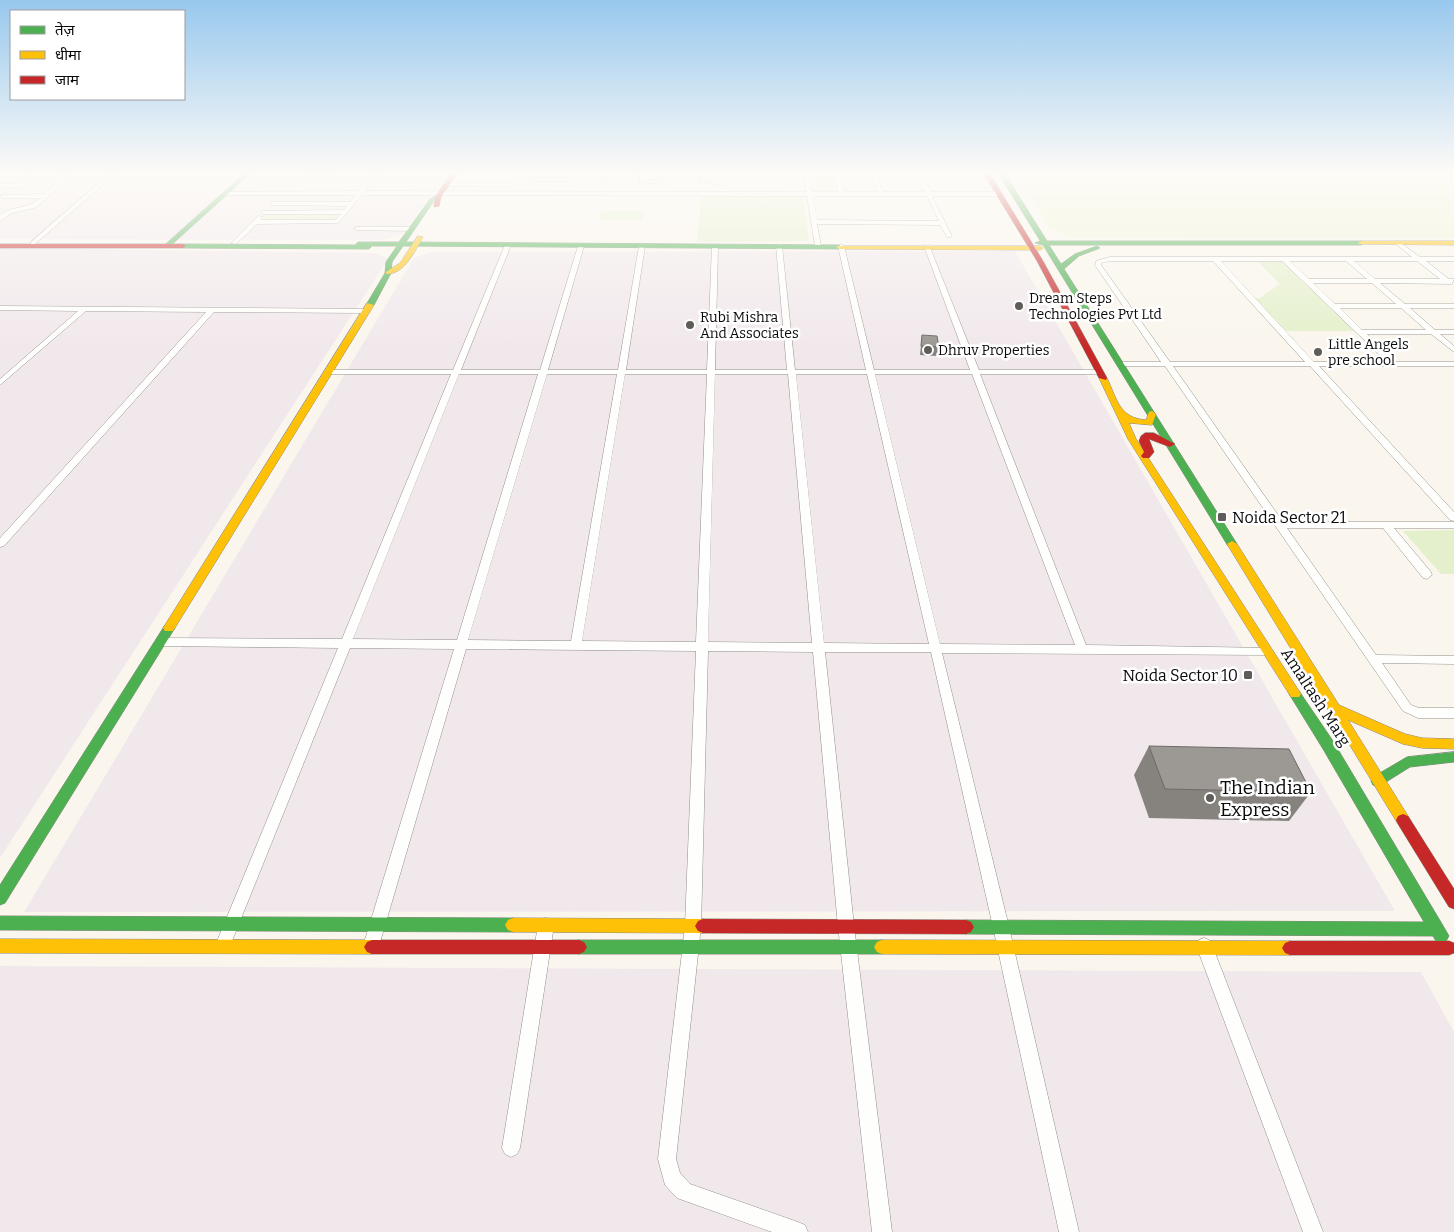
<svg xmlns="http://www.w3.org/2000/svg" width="1454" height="1232" viewBox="0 0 1454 1232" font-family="Bitter,'Noto Sans Devanagari',serif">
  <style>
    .industrial { fill: #f1e8ec }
    .green { fill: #e4f0cb }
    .pitch { fill: #eef4d5 }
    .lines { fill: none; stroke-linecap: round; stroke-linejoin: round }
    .street-casing { stroke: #92908c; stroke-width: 1 }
    .fast-casing { stroke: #898783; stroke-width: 1 }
    .slow-casing { stroke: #898783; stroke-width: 1 }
    .jam-casing { stroke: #898783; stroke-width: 1 }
    .street { fill: #fefefc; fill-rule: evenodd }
    .fast { fill: #4caf50; fill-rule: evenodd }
    .slow { fill: #ffc107; fill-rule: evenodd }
    .jam { fill: #c62828; fill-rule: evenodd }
    .wall { fill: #86837f }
    .building { fill: #9c9894; stroke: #6d6a68 }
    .poi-dot { fill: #5e5d59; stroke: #fff; stroke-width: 2 }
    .labels { text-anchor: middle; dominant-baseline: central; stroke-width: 5; stroke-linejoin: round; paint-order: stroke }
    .far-poi-label { font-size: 14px; fill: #0a0a0a; stroke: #fff; text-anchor: start }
    .poi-label { font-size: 16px; fill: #0a0a0a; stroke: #fff; text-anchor: start }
    .street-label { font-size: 16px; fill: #0a0a0a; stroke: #fff }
    .near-poi-label { font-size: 19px; fill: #0a0a0a; stroke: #fff; text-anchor: start }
  </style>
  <rect width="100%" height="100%" fill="#faf6ed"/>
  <path class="industrial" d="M 0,174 L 446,174 L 401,235 L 384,240 L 0,239 Z
    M 0,248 L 375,253 L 388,259 L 0,858 Z
    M 1015,251 L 1395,911 L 24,912 L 414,258 L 431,252 Z
    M 0,966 L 1421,972 L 1454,1032 L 1454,1232 L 0,1232 Z"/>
  <path class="green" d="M 814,174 L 833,174 L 837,191 L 817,191 Z
    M 701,195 L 803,195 L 809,241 L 697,242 Z
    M 601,211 L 644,211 L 642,220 L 599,220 Z
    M 266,213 L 340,213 L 334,221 L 258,221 Z
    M 1258,262 L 1282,262 L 1354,331 L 1286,331 L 1255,298 L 1260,298 L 1280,284 Z
    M 1454,530 L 1454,574 L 1441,574 L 1403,531 Z"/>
  <path class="pitch" d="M 1016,174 L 1454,174 L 1454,238 L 1071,237 L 1050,229 Z"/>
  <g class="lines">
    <defs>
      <path id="street" d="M 34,174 L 40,174 L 23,187 L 0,188 L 0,184 L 20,184 Z
        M 65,174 L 71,174 L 68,179 L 35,208 L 12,213 L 0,221 L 0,215 C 13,205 27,210 41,198 L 2,198 L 0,195 L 45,194 Z
        M 109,174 L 115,174 L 35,244 L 31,244 L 31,242 Z
        M 296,174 L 327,175 L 330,177 L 327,179 L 301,178 Z
        M 372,174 L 378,174 L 364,191 L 806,192 L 803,174 L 809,174 L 812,192 L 838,192 L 834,174 L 840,174 L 844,192 L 877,192 L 871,174 L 877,174 L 883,192 L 925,192 L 916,174 L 922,174 L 931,192 L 999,192 L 1002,194 L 999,196 L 932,196 L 952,236 L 951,237 L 947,237 L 940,225 L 817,224 L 821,246 L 818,248 L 815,246 L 807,196 L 362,195 L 338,223 L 257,224 L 236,244 L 231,243 L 258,216 L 263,217 L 260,220 L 335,220 L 341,214 L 264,214 L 262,213 L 262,211 L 344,210 L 347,206 L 273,205 L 271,204 L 271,202 L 350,202 L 356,195 L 226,195 L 223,193 L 224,192 L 358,191 ZM 813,196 L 927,196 L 939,221 L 817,220 Z
        M 640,174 L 646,174 L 645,179 L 667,182 L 664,184 L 640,182 Z
        M 699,174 L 705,174 L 705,180 L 726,183 L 723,185 L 700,182 Z
        M 535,178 L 606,178 L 609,180 L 606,182 L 533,181 Z
        M 447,183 L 511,183 L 514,185 L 511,187 L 445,186 Z
        M 357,227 L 412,227 L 415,229 L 412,231 L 355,230 L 354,229 Z
        M 1398,241 L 1420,257 L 1454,257 L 1454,261 L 1426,261 L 1449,279 L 1454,279 L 1452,284 L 1380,283 L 1405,304 L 1454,304 L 1454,308 L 1410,308 L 1435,330 L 1454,330 L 1454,334 L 1440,334 L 1454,346 L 1454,352 L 1431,334 L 1367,334 L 1396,362 L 1454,362 L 1454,366 L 1319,366 L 1454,512 L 1454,521 L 1450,520 L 1310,366 L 1173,366 L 1283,522 L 1454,522 L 1454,528 L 1394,528 L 1431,572 L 1432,575 L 1427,579 L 1423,578 L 1383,528 L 1287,528 L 1376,655 L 1454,656 L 1454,664 L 1382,663 L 1411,705 L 1419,708 L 1454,708 L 1454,718 L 1418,718 L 1403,711 L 1165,366 L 1118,366 L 1118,362 L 1161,362 L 1095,265 L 1096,261 L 1110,257 L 1412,257 L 1396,244 L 1395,243 ZM 1110,261 L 1213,261 L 1305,362 L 1170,362 L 1101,265 L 1101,263 ZM 1221,261 L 1282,261 L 1387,362 L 1314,362 ZM 1290,261 L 1346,261 L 1367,279 L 1309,279 ZM 1354,261 L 1417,261 L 1440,279 L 1375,279 ZM 1313,283 L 1372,283 L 1396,304 L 1335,304 ZM 1340,308 L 1401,308 L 1426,330 L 1362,330 Z
        M 508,243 L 511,245 L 461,370 L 540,370 L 578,246 L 581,244 L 584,246 L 548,370 L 618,370 L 639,246 L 642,244 L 645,246 L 626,370 L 707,370 L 712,246 L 715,244 L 718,246 L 715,370 L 787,370 L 776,246 L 779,244 L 782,246 L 795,370 L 866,370 L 838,246 L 841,244 L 844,246 L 874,370 L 970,370 L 924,246 L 929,245 L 979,370 L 1100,370 L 1104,372 L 1100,374 L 980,374 L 1086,645 L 1271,648 L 1273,651 L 1271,654 L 1267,655 L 942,653 L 1009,927 L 1079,1232 L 1059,1232 L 993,927 L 931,652 L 825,652 L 854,926 L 892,1232 L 872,1232 L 838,926 L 813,652 L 708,651 L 701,926 L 676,1159 L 680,1173 L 690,1184 L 798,1222 L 805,1225 L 808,1232 L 772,1232 L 677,1198 L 665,1185 L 658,1159 L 685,926 L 696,651 L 466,649 L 379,946 L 376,951 L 371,953 L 366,951 L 363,946 L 454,649 L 350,648 L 228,951 L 223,953 L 218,951 L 215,946 L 338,648 L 160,646 L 154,642 L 160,638 L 342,639 L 451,374 L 329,374 L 325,372 L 329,370 L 453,370 L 505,245 ZM 459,374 L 538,374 L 457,640 L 353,639 ZM 547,374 L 617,374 L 571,641 L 468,640 ZM 625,374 L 707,374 L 696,642 L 582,641 ZM 715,374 L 788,374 L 812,643 L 708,642 ZM 796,374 L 867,374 L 929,644 L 824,643 ZM 875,374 L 972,374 L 1075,645 L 940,644 Z
        M 0,306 L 367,309 L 371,311 L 367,313 L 214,312 L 4,546 L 0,547 L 0,538 L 206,312 L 86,311 L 0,385 L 0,379 L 78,311 L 0,310 Z
        M 546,918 L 551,920 L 554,925 L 520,1148 L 517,1154 L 511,1157 L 505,1154 L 502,1148 L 538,925 L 541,920 Z
        M 1204,938 L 1209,940 L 1212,945 L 1323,1232 L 1303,1232 L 1196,945 L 1199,940 Z"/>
      <path id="fast" d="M 244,174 L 250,174 L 169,247 L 165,247 L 165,245 Z
        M 999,174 L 1005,174 L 1047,241 L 1361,241 L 1364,243 L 1361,245 L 1049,245 L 1061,264 L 1075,254 L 1097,246 L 1100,248 L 1079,256 L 1064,269 L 1237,544 L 1236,546 L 1228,546 L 1043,245 L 1035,243 L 1040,241 Z
        M 438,195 L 441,197 L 434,201 L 406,242 L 839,245 L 842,247 L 839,249 L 403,246 L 392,262 L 391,273 L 374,305 L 370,307 L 366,305 L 385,273 L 386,262 L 397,246 L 372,246 L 369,249 L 183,248 L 180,246 L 183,244 L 355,245 L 358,242 L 399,242 L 430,199 Z
        M 169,624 L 175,628 L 173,631 L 5,903 L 0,905 L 0,885 L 165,625 Z
        M 1295,689 L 1299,691 L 1333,741 L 1442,924 L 1449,936 L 1446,941 L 1441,943 L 1436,941 L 1433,936 L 966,934 L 961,932 L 958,927 L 961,922 L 966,920 L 1424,922 L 1323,749 L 1291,697 L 1289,694 L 1291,691 Z
        M 1454,752 L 1454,762 L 1410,767 L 1378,787 L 1373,785 L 1371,781 L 1373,777 L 1407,757 Z
        M 0,916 L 513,918 L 518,920 L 521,925 L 518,930 L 513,932 L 0,930 Z
        M 579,940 L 882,940 L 887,942 L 890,947 L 887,952 L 882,954 L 579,954 L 574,952 L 571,947 L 574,942 Z"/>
      <path id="slow" d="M 418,236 L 423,237 C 415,251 404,275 386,274 L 386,272 L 400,263 Z
        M 1361,241 L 1454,241 L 1454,245 L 1359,244 L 1358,243 Z
        M 837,246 L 1040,246 L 1043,248 L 1040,250 L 839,249 L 837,248 Z
        M 367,303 L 374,305 L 173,631 L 165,631 L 163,628 L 165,625 Z
        M 1100,376 L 1107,378 C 1117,399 1119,418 1146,420 L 1149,412 L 1152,411 L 1156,414 L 1152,425 L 1129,423 L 1136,439 L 1299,691 L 1301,694 L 1299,697 L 1291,697 L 1128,439 L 1099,378 Z
        M 1232,541 L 1237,544 L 1339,705 L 1405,734 L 1422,738 L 1454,739 L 1454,749 L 1422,748 L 1403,744 L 1348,720 L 1408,816 L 1410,820 L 1408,824 L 1403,826 L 1398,824 L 1227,544 Z
        M 513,918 L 703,919 L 708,921 L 711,926 L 708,931 L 703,933 L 513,932 L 508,930 L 505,925 L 508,920 Z
        M 0,939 L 372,940 L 377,942 L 380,947 L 377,952 L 372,954 L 0,953 Z
        M 882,940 L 1290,941 L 1295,943 L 1298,948 L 1295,953 L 1290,955 L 882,954 L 877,952 L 874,947 L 877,942 Z"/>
      <path id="jam" d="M 451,174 L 457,174 L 441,197 L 439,206 L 434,207 L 435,197 Z
        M 984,174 L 990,174 L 1043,261 L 1107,378 L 1106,380 L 1099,378 L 1037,261 Z
        M 0,244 L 183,244 L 186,246 L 183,248 L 0,248 Z
        M 1154,433 L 1175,444 L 1170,447 L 1149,439 L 1154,452 L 1149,458 L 1143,458 L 1141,456 L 1144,452 L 1139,441 L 1141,436 L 1145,433 Z
        M 1403,814 L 1408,816 L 1454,889 L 1454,909 L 1449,907 L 1398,824 L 1396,820 L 1398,816 Z
        M 703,919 L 966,920 L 971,922 L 974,927 L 971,932 L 966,934 L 703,933 L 698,931 L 695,926 L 698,921 Z
        M 372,940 L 579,940 L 584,942 L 587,947 L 584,952 L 579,954 L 372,954 L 367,952 L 364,947 L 367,942 Z
        M 1290,941 L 1449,941 L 1454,943 L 1454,953 L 1449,955 L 1290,955 L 1285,953 L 1282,948 L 1285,943 Z"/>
    </defs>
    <use href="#street" class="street-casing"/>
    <use href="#fast" class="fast-casing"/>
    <use href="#slow" class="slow-casing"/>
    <use href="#jam" class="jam-casing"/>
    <use href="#street" class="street"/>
    <use href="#fast" class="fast"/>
    <use href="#slow" class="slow"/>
    <use href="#jam" class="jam"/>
  </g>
  <path class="wall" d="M 922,335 L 939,347 L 938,356 L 920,355 Z
    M 1149,746 L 1311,792 L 1289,821 L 1149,818 L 1134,775 Z"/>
  <path class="building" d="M 922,335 L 937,336 L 939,347 L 921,346 Z
    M 1149,746 L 1289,749 L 1311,792 L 1165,789 Z"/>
  <linearGradient id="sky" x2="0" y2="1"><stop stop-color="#98c8ee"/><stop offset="0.5" stop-color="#fdfbf7"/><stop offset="1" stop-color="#fdfbf7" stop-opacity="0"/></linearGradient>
  <rect width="1454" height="346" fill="url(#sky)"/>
  <g class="poi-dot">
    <circle cx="1019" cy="306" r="5"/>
    <circle cx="690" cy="325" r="5"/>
    <circle cx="928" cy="350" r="5"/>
    <circle cx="1318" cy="352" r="5"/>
    <rect x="1217" y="512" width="10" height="10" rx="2.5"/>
    <rect x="1243" y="670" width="10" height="10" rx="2.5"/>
    <circle cx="1210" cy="798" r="5"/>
  </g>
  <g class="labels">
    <g class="far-poi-label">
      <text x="1029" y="298">Dream Steps<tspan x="1029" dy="16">Technologies Pvt Ltd</tspan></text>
      <text x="700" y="317">Rubi Mishra<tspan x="700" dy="16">And Associates</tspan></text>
      <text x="1328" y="344">Little Angels<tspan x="1328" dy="16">pre school</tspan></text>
      <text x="938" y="350">Dhruv Properties</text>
    </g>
    <g class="poi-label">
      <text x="1232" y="517">Noida Sector 21</text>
      <text x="1238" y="675" text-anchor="end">Noida Sector 10</text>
    </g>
    <g class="street-label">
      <text transform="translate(1316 697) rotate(57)">Amaltash Marg</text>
    </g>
    <g class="near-poi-label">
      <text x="1220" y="787">The Indian<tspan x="1220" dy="22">Express</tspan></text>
    </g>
  </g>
  <rect x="10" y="10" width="175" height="90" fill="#ffffff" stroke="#9d9d9d"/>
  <rect x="20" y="26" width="25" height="8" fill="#4caf50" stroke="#9d9d9d"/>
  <text x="55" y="35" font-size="15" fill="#0a0a0a">तेज़</text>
  <rect x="20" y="51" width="25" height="8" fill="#ffc107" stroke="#9d9d9d"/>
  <text x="55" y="60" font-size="15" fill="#0a0a0a">धीमा</text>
  <rect x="20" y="76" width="25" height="8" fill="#c62828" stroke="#9d9d9d"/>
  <text x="55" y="85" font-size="15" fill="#0a0a0a">जाम</text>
</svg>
